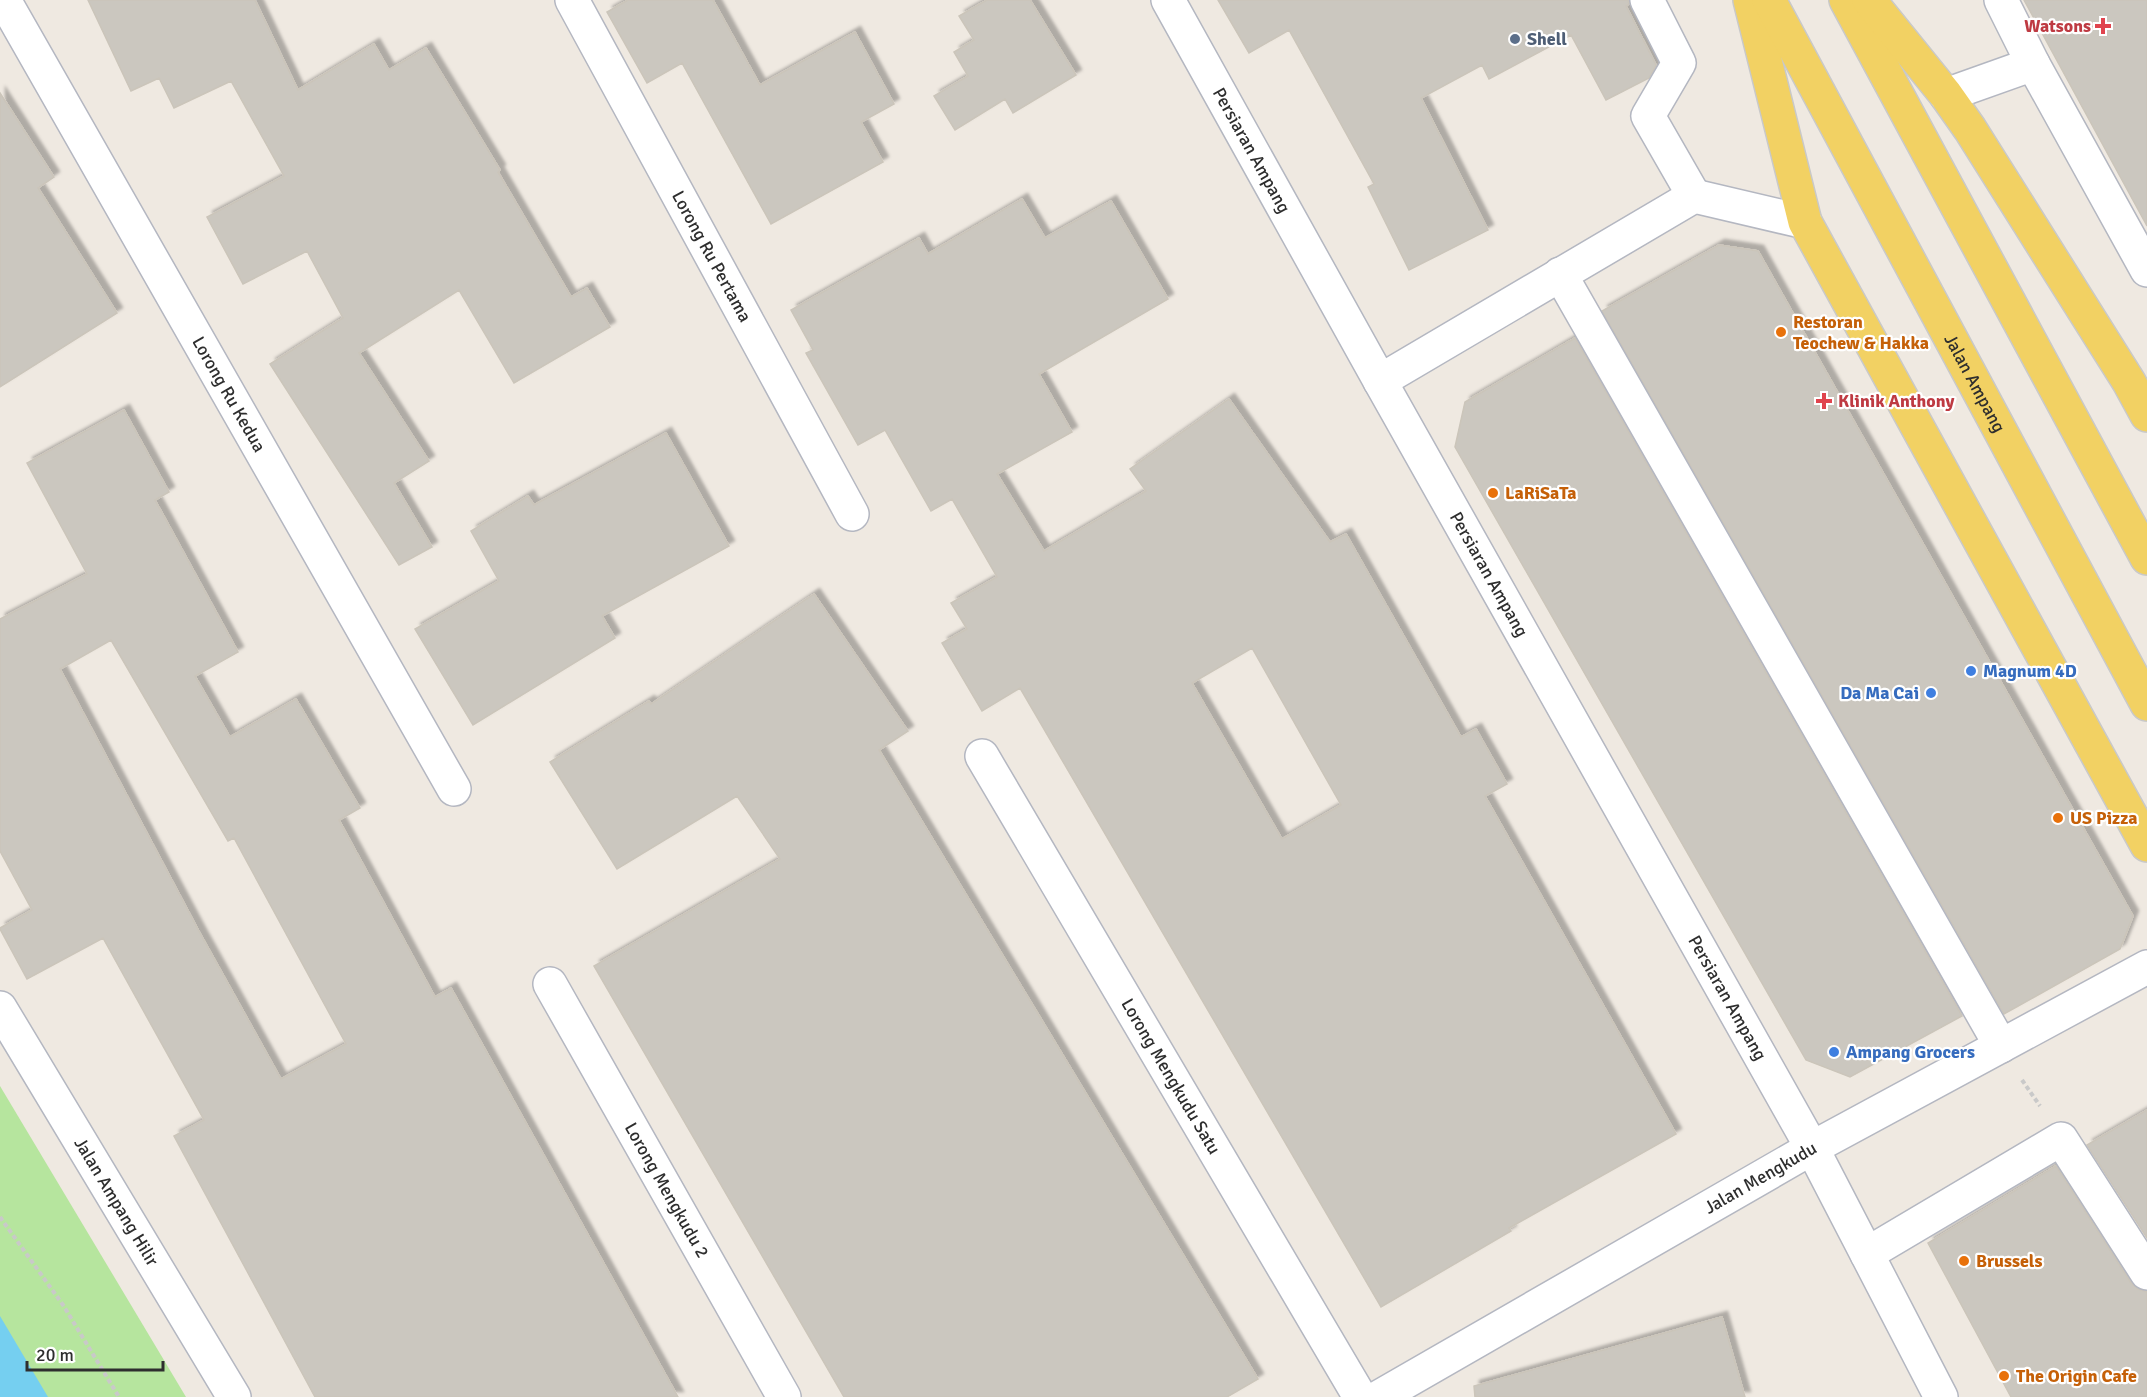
<svg xmlns="http://www.w3.org/2000/svg" width="2147" height="1397" viewBox="0 0 2147 1397" font-family="Signika,sans-serif">
  <style>
    .green { fill: #b6e59e }
    .water { fill: #75cff0 }
    .building { fill: #cbc7bf; stroke: #cbc5ba; stroke-width: 1.5; fill-rule: evenodd; filter: url(#shadow) }
    .lines { fill: none; stroke-linecap: round; stroke-linejoin: round }
    .minor-casing { stroke: #b4b7c1; stroke-width: 36 }
    .major-casing { stroke: #c9c9c9; stroke-width: 36 }
    .path { stroke: #c9c9c9; stroke-width: 4; stroke-dasharray: 4.5 3; stroke-linecap: butt }
    .minor { stroke: #fff; stroke-width: 33 }
    .major { stroke: #f2d163; stroke-width: 33 }
    .health-dot { fill: #e0444e; stroke: #fff; stroke-width: 2 }
    .service-dot { fill: #5c6f8a; stroke: #fff; stroke-width: 2 }
    .food-dot { fill: #e8710a; stroke: #fff; stroke-width: 2 }
    .shop-dot { fill: #3f7fe0; stroke: #fff; stroke-width: 2 }
    .labels { text-anchor: middle; dominant-baseline: central; stroke-width: 4.5; stroke-linejoin: round; paint-order: stroke }
    .health-label { font-size: 18px; font-weight: bold; fill: #be3a42; stroke: #fff; text-anchor: end }
    .service-label { font-size: 18px; font-weight: bold; fill: #4e5e75; stroke: #fff; text-anchor: start }
    .street-label { font-size: 18px; fill: #2e2e2e; stroke: #fff }
    .food-label { font-size: 18px; font-weight: bold; fill: #c56008; stroke: #fff; text-anchor: start }
    .shop-label { font-size: 18px; font-weight: bold; fill: #366cbe; stroke: #fff; text-anchor: start }
  </style>
  <defs>
    <filter id="shadow"><feDropShadow dx="5.5" dy="-5.5" stdDeviation="1.5" flood-color="#0004"/></filter>
  </defs>
  <rect width="100%" height="100%" fill="#efe9e1"/>
  <path class="green" d="M 0,1086 L 186,1397 L 0,1397 Z"/>
  <path class="water" d="M 0,1316 L 48,1397 L 0,1397 Z"/>
  <path class="building" d="M 88,0 L 255,0 L 298,90 L 374,44 L 389,70 L 426,48 L 500,170 L 498,172 L 571,297 L 587,288 L 610,327 L 514,383 L 459,290 L 359,353 L 429,461 L 394,483 L 432,547 L 399,565 L 270,364 L 343,318 L 307,251 L 243,284 L 207,217 L 284,176 L 231,81 L 174,108 L 159,78 L 131,91 Z
    M 628,0 L 713,0 L 760,85 L 855,32 L 894,104 L 861,122 L 883,162 L 771,224 L 682,63 L 647,83 L 607,12 Z
    M 987,0 L 1030,0 L 1076,75 L 1013,113 L 1005,99 L 955,130 L 934,96 L 968,76 L 954,52 L 974,40 L 959,16 Z
    M 1218,0 L 1628,0 L 1629,4 L 1626,6 L 1656,65 L 1649,78 L 1606,100 L 1571,35 L 1489,79 L 1482,65 L 1421,98 L 1488,230 L 1409,270 L 1368,187 L 1374,184 L 1289,30 L 1249,53 Z
    M 2024,0 L 2147,0 L 2147,226 Z
    M 0,93 L 54,177 L 38,188 L 117,313 L 0,387 Z
    M 1022,199 L 1045,238 L 1111,201 L 1168,299 L 1039,374 L 1072,432 L 997,474 L 1044,551 L 1146,491 L 1130,469 L 1229,399 L 1330,542 L 1346,534 L 1461,737 L 1476,729 L 1507,784 L 1485,796 L 1676,1134 L 1509,1228 L 1511,1231 L 1381,1307 L 1020,688 L 982,711 L 942,643 L 967,629 L 951,603 L 997,577 L 952,499 L 931,511 L 885,430 L 858,445 L 806,353 L 813,350 L 791,310 L 919,238 L 928,254 ZM 1252,648 L 1341,805 L 1282,839 L 1192,683 Z
    M 1719,245 L 1758,251 L 2133,916 L 2120,949 L 2004,1014 L 1602,311 Z
    M 1575,338 L 1962,1016 L 1850,1077 L 1806,1060 L 1455,447 L 1465,402 Z
    M 124,410 L 169,492 L 155,500 L 238,652 L 195,676 L 230,737 L 296,699 L 360,808 L 339,820 L 435,997 L 451,988 L 678,1397 L 315,1397 L 174,1136 L 204,1120 L 103,938 L 27,979 L 0,929 L 0,928 L 32,910 L 0,851 L 0,619 L 87,574 L 27,463 ZM 111,640 L 228,841 L 234,838 L 346,1044 L 281,1079 L 201,935 L 60,669 Z
    M 666,433 L 729,546 L 602,616 L 615,638 L 473,725 L 415,629 L 499,581 L 471,531 L 528,496 L 534,505 Z
    M 814,594 L 908,731 L 879,750 L 1258,1379 L 1227,1397 L 844,1397 L 594,966 L 780,859 L 737,796 L 617,869 L 550,762 L 649,701 L 651,704 Z
    M 2147,1110 L 2147,1238 L 2087,1145 Z
    M 2056,1166 L 2131,1283 L 2138,1289 L 2147,1292 L 2147,1397 L 2011,1397 L 1928,1243 Z
    M 1722,1317 L 1745,1397 L 1475,1397 L 1474,1386 Z"/>
  <g class="lines">
    <defs>
      <g id="minor">
        <path id="s1" d="M 4,0 L 454,789"/>
        <path id="s2" d="M 572,0 L 852,514"/>
        <path id="s3" d="M 1168,0 L 1380,381 L 1812,1148 L 1941,1397"/>
        <path d="M 1647,0 L 1679,63 L 1648,116 L 1694,196"/>
        <path d="M 2001,0 L 2033,64"/>
        <path d="M 1946,95 L 2033,64 L 2147,270"/>
        <path d="M 1560,274 L 2001,1046"/>
        <path d="M 1380,381 L 1694,196 L 1805,222"/>
        <path id="s4" d="M 982,756 L 1360,1397"/>
        <path id="s5" d="M 550,984 L 784,1397"/>
        <path id="s6" d="M 0,1008 L 234,1397"/>
        <path d="M 1867,1254 L 2061,1139 L 2147,1273"/>
        <path id="s7" d="M 1379,1397 L 1812,1148 L 2147,967"/>
      </g>
      <g id="major">
        <path d="M 1750,0 L 1805,222 L 2147,845"/>
        <path id="s8" d="M 1769,0 L 2147,704"/>
        <path d="M 1846,0 L 2147,558"/>
        <path d="M 1869,0 L 1946,95 L 1970,129 L 2129,382 L 2147,415"/>
      </g>
    </defs>
    <use href="#minor" class="minor-casing"/>
    <use href="#major" class="major-casing"/>
    <path class="path" d="M 2022,1080 L 2040,1106
      M 0,1217 L 63,1305 L 119,1397"/>
    <use href="#minor" class="minor"/>
    <use href="#major" class="major"/>
  </g>
  <g class="health-dot">
    <path d="M2100 17h6v6h6v6h-6v6h-6v-6h-6v-6h6z"/>
    <path d="M1821 392h6v6h6v6h-6v6h-6v-6h-6v-6h6z"/>
  </g>
  <circle class="service-dot" cx="1515" cy="39" r="6"/>
  <g class="food-dot">
    <circle cx="1781" cy="332" r="6"/>
    <circle cx="1493" cy="493" r="6"/>
    <circle cx="2058" cy="818" r="6"/>
    <circle cx="1964" cy="1261" r="6"/>
    <circle cx="2004" cy="1376" r="6"/>
  </g>
  <g class="shop-dot">
    <circle cx="1971" cy="671" r="6"/>
    <circle cx="1931" cy="693" r="6"/>
    <circle cx="1834" cy="1052" r="6"/>
  </g>
  <g class="labels">
    <g class="health-label">
      <text x="2091" y="26">Watsons</text>
      <text x="1838" y="401" text-anchor="start">Klinik Anthony</text>
    </g>
    <g class="service-label">
      <text x="1527" y="39">Shell</text>
    </g>
    <g class="street-label">
      <text stroke="none"><textPath href="#s3" startOffset="172">Persiaran Ampang</textPath></text>
      <text stroke="none"><textPath href="#s2" startOffset="292">Lorong Ru Pertama</textPath></text>
      <text stroke="none"><textPath href="#s8" startOffset="435">Jalan Ampang</textPath></text>
      <text stroke="none"><textPath href="#s1" startOffset="454">Lorong Ru Kedua</textPath></text>
      <text stroke="none"><textPath href="#s3" startOffset="658">Persiaran Ampang</textPath></text>
      <text stroke="none"><textPath href="#s3" startOffset="1144">Persiaran Ampang</textPath></text>
      <text stroke="none"><textPath href="#s4" startOffset="372">Lorong Mengkudu Satu</textPath></text>
      <text stroke="none"><textPath href="#s7" startOffset="440">Jalan Mengkudu</textPath></text>
      <text stroke="none"><textPath href="#s5" startOffset="237">Lorong Mengkudu 2</textPath></text>
      <text stroke="none"><textPath href="#s6" startOffset="226">Jalan Ampang Hilir</textPath></text>
    </g>
    <g class="food-label">
      <text x="1793" y="322">Restoran<tspan x="1793" dy="21">Teochew &amp; Hakka</tspan></text>
      <text x="1505" y="493">LaRiSaTa</text>
      <text x="2070" y="818">US Pizza</text>
      <text x="1976" y="1261">Brussels</text>
      <text x="2016" y="1376">The Origin Cafe</text>
    </g>
    <g class="shop-label">
      <text x="1983" y="671">Magnum 4D</text>
      <text x="1919" y="693" text-anchor="end">Da Ma Cai</text>
      <text x="1846" y="1052">Ampang Grocers</text>
    </g>
  </g>
  <path d="M27 1361v9h136v-9" fill="none" stroke="#2e2e2e" stroke-width="3"/>
  <text x="36" y="1361" font-size="18" fill="#2e2e2e" stroke="#ffffff" stroke-width="4.5" paint-order="stroke">20 m</text>
</svg>
